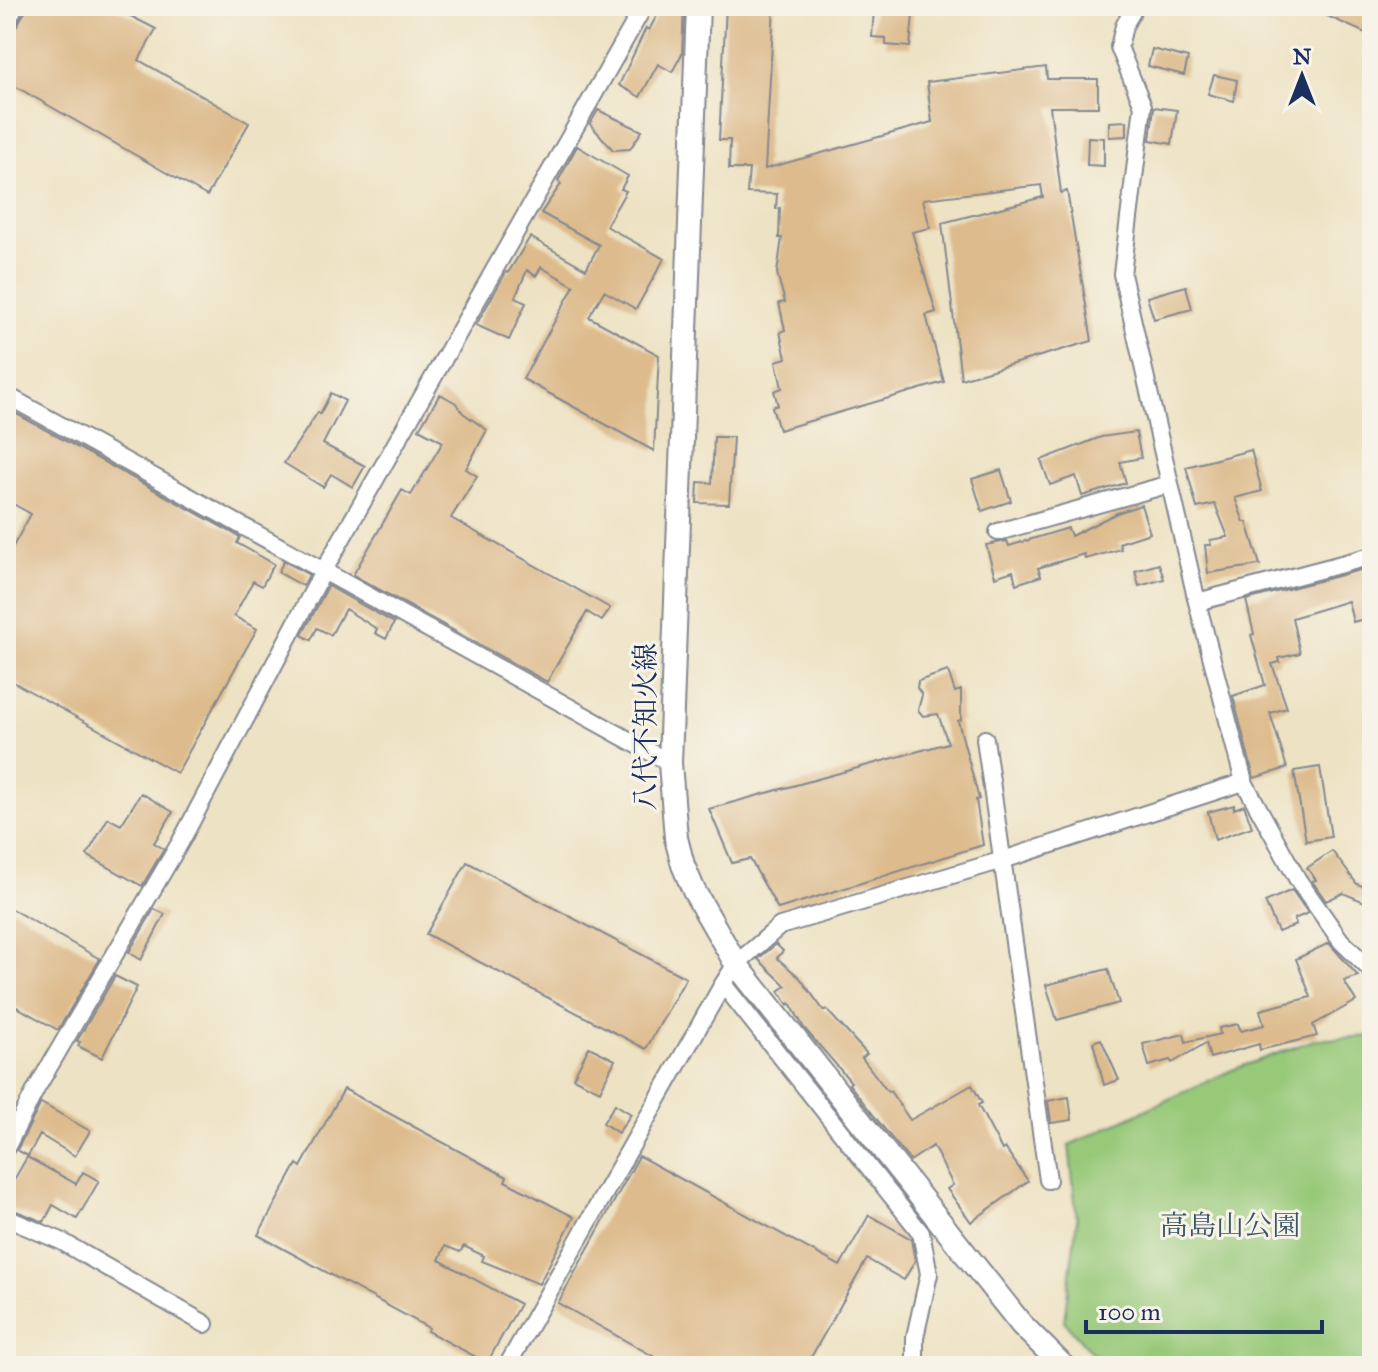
<svg xmlns="http://www.w3.org/2000/svg" width="1378" height="1372" viewBox="0 0 1378 1372" font-family="'IM FELL Great Primer','Noto Serif JP',serif">
  <style>
    .green { fill: #98c979; stroke: #5a7c6c; stroke-width: 2 }
    .building { fill: #ddbb8d }
    .lines { fill: none; stroke-linecap: round; stroke-linejoin: round }
    .minor-casing { stroke: #848890; stroke-width: 20 }
    .secondary-casing { stroke: #848890; stroke-width: 26 }
    .minor { stroke: #fff; stroke-width: 16 }
    .secondary { stroke: #fff; stroke-width: 22 }
    .labels { text-anchor: middle; dominant-baseline: central; stroke-width: 6; stroke-linejoin: round; paint-order: stroke }
    .street-label { font-size: 28px; fill: #1b2f5e; stroke: #f7f3e8 }
    .park-label { font-size: 28px; fill: #3a5665; stroke: #f7f3e8 }
  </style>
  <rect width="100%" height="100%" fill="#f7f3e8"/>
  <filter id="ink" filterUnits="userSpaceOnUse"><feTurbulence type="fractalNoise" baseFrequency=".0125" numOctaves="2"/><feDisplacementMap in="SourceGraphic" scale="16" xChannelSelector="R" yChannelSelector="G"/><feConvolveMatrix kernelMatrix="1 2 1 2 8 2 1 2 1" color-interpolation-filters="sRGB"/></filter>
  <filter id="wash" filterUnits="userSpaceOnUse"><feTurbulence type="fractalNoise" baseFrequency=".006" numOctaves="4" result="noise"/><feDisplacementMap in="SourceGraphic" scale="32" xChannelSelector="R" yChannelSelector="G"/><feGaussianBlur stdDeviation="1.8" result="paint"/><feColorMatrix in="noise" values="0 0 0 0 0 0 0 0 0 0 0 0 0 0 0 0 0 1.4 0 .05"/><feComposite in="paint" operator="in"/></filter>
  <g filter="url(#wash)">
    <rect width="100%" height="100%" fill="#ede2c3"/>
    <path class="green" d="M 1372,1036 L 1372,1366 L 1103,1366 L 1064,1321 L 1077,1219 L 1069,1145 L 1232,1070 L 1314,1040 Z"/>
    <g id="blocks">
      <path class="building" d="M 28,6 L 111,6 L 156,29 L 139,60 L 249,123 L 207,196 L 6,81 L 6,45 Z
        M 662,6 L 684,6 L 682,54 L 672,72 L 658,64 L 640,97 L 619,85 L 646,28 L 649,30 Z
        M 726,6 L 774,6 L 765,169 L 932,122 L 927,82 L 1046,67 L 1047,79 L 1098,79 L 1098,107 L 1050,107 L 1061,193 L 1067,191 L 1092,341 L 961,379 L 942,223 L 1043,197 L 1041,185 L 923,199 L 930,228 L 912,232 L 936,312 L 926,315 L 944,382 L 779,430 L 772,407 L 778,405 L 774,391 L 782,388 L 776,361 L 786,358 L 780,332 L 785,330 L 779,303 L 785,302 L 777,273 L 782,238 L 779,238 L 780,208 L 776,209 L 777,194 L 747,193 L 749,169 L 729,169 L 730,140 L 719,140 Z
        M 1305,6 L 1372,6 L 1372,36 Z
        M 874,10 L 913,14 L 910,47 L 886,45 L 886,38 L 872,37 Z
        M 1152,49 L 1188,58 L 1184,75 L 1148,66 Z
        M 1214,75 L 1237,80 L 1234,101 L 1208,94 Z
        M 1154,107 L 1177,110 L 1172,144 L 1150,140 Z
        M 598,110 L 642,131 L 630,149 L 613,150 L 590,124 Z
        M 1127,121 L 1127,136 L 1109,137 L 1109,122 Z
        M 1088,137 L 1104,138 L 1104,166 L 1087,165 Z
        M 577,146 L 628,176 L 621,189 L 626,191 L 606,226 L 664,259 L 636,309 L 604,291 L 589,317 L 659,355 L 654,451 L 523,379 L 574,286 L 541,267 L 536,276 L 527,270 L 515,298 L 526,303 L 509,340 L 476,325 L 506,272 L 508,273 L 530,237 L 586,269 L 599,245 L 541,213 L 561,184 L 558,181 Z
        M 1186,286 L 1192,309 L 1154,319 L 1147,297 Z
        M 331,393 L 345,401 L 323,444 L 365,466 L 353,487 L 331,474 L 323,487 L 284,463 L 318,412 L 320,414 Z
        M 440,394 L 456,403 L 463,413 L 487,430 L 466,469 L 477,476 L 451,518 L 610,608 L 602,621 L 587,612 L 547,682 L 353,575 L 402,490 L 411,495 L 443,442 L 419,429 Z
        M 6,408 L 240,537 L 237,543 L 274,564 L 262,586 L 253,581 L 234,616 L 257,629 L 177,773 L 6,678 L 6,559 L 31,514 L 6,500 Z
        M 1136,432 L 1141,458 L 1120,462 L 1126,483 L 1082,496 L 1076,476 L 1050,485 L 1041,460 L 1101,437 Z
        M 714,437 L 733,437 L 729,504 L 697,503 L 698,482 L 712,483 Z
        M 1251,450 L 1262,491 L 1235,498 L 1244,522 L 1247,522 L 1260,565 L 1208,573 L 1205,545 L 1211,545 L 1210,540 L 1228,537 L 1215,504 L 1197,508 L 1186,467 Z
        M 1001,470 L 1011,501 L 982,511 L 972,479 Z
        M 1141,505 L 1150,533 L 1119,543 L 1121,549 L 1085,559 L 1084,554 L 1038,568 L 1041,576 L 1016,584 L 1013,571 L 995,577 L 986,545 L 1007,541 L 1009,546 L 1068,528 L 1071,536 L 1117,513 Z
        M 284,561 L 309,575 L 303,586 L 278,572 Z
        M 1159,564 L 1164,579 L 1139,586 L 1135,571 Z
        M 1372,567 L 1372,617 L 1353,622 L 1348,601 L 1292,618 L 1300,653 L 1279,658 L 1280,662 L 1272,664 L 1287,708 L 1270,713 L 1287,768 L 1254,778 L 1233,696 L 1265,685 L 1251,635 L 1254,634 L 1246,600 Z
        M 328,586 L 394,623 L 386,639 L 375,633 L 377,629 L 345,609 L 331,635 L 317,628 L 311,640 L 302,635 Z
        M 948,671 L 955,692 L 961,690 L 961,720 L 958,721 L 979,799 L 976,800 L 983,845 L 778,909 L 750,859 L 732,863 L 709,809 L 948,743 L 938,714 L 923,716 L 918,710 L 922,695 L 917,688 L 918,681 Z
        M 1320,767 L 1331,837 L 1306,841 L 1294,771 Z
        M 141,793 L 173,812 L 154,843 L 164,849 L 142,886 L 87,855 L 108,818 L 121,825 Z
        M 1234,805 L 1234,809 L 1244,805 L 1252,827 L 1215,840 L 1208,812 Z
        M 1332,851 L 1357,884 L 1372,890 L 1372,905 L 1343,893 L 1326,901 L 1312,881 L 1316,880 L 1307,868 Z
        M 467,862 L 686,978 L 646,1049 L 426,934 Z
        M 1292,890 L 1308,913 L 1294,919 L 1296,925 L 1278,932 L 1265,902 Z
        M 6,906 L 100,959 L 58,1030 L 6,1001 Z
        M 154,909 L 165,914 L 141,960 L 129,952 Z
        M 1329,943 L 1358,976 L 1344,981 L 1356,1001 L 1313,1025 L 1317,1036 L 1260,1050 L 1259,1044 L 1210,1058 L 1206,1043 L 1172,1063 L 1170,1060 L 1149,1066 L 1143,1044 L 1184,1034 L 1186,1042 L 1220,1034 L 1219,1028 L 1238,1024 L 1241,1031 L 1264,1025 L 1260,1010 L 1311,997 L 1296,959 Z
        M 776,944 L 783,951 L 777,958 L 800,978 L 824,1011 L 826,1009 L 867,1054 L 862,1058 L 888,1092 L 890,1091 L 910,1120 L 972,1085 L 982,1103 L 978,1105 L 1002,1150 L 1005,1148 L 1028,1181 L 971,1222 L 947,1189 L 953,1185 L 933,1146 L 910,1161 L 849,1084 L 851,1082 L 804,1028 L 790,1003 L 788,1005 L 779,991 L 786,986 L 758,959 Z
        M 1108,969 L 1119,1003 L 1057,1020 L 1046,985 Z
        M 115,976 L 137,987 L 102,1058 L 78,1046 L 80,1042 L 77,1041 Z
        M 1101,1039 L 1119,1080 L 1104,1085 L 1093,1042 Z
        M 589,1047 L 615,1060 L 600,1091 L 573,1078 Z
        M 344,1089 L 507,1177 L 505,1181 L 574,1217 L 539,1284 L 482,1261 L 484,1256 L 464,1246 L 460,1252 L 445,1246 L 439,1260 L 520,1304 L 487,1363 L 427,1331 L 429,1328 L 258,1235 L 297,1164 L 301,1167 Z
        M 1069,1097 L 1072,1120 L 1051,1123 L 1048,1101 Z
        M 41,1103 L 90,1131 L 75,1156 L 40,1135 L 28,1156 L 17,1150 Z
        M 615,1104 L 631,1114 L 618,1133 L 603,1123 Z
        M 639,1156 L 840,1266 L 869,1215 L 911,1239 L 915,1261 L 904,1280 L 867,1259 L 806,1366 L 671,1366 L 558,1303 Z
        M 27,1157 L 76,1184 L 83,1172 L 99,1181 L 77,1219 L 53,1205 L 44,1222 L 6,1207 L 6,1194 Z"/>
    </g>
  </g>
  <g filter="url(#ink)">
    <use href="#blocks" fill-opacity="0" stroke="#848890" stroke-width="2"/>
    <g class="lines">
      <defs>
        <path id="minor" d="M 1135,6 L 1124,26 L 1119,47 L 1143,106 L 1122,274 L 1197,602 L 1244,782 L 1298,880 L 1341,941 L 1372,971
          M 6,24 L 15,6
          M 6,395 L 670,763
          M 998,532 L 1170,484
          M 1197,602 L 1372,556
          M 985,739 L 1048,1180
          M 723,984 L 921,1233 L 929,1274 L 915,1337 L 915,1366
          M 6,1148 L 36,1089 L 181,841 L 324,570 L 644,6
          M 6,1218 L 61,1241 L 205,1324
          M 507,1366 L 723,984 L 736,964 L 780,926 L 1003,860 L 1244,782"/>
        <path id="secondary" d="M 698,6 L 670,763 L 676,838 L 683,865 L 694,891 L 736,964 L 1021,1324 L 1063,1366"/>
      </defs>
      <use href="#minor" class="minor-casing"/>
      <use href="#secondary" class="secondary-casing"/>
      <use href="#minor" class="minor"/>
      <use href="#secondary" class="secondary"/>
    </g>
  </g>
  <g class="labels">
    <g class="street-label">
      <text transform="translate(645 727) rotate(-90)">八代不知火線</text>
    </g>
    <g class="park-label">
      <text x="1230" y="1225">高島山公園</text>
    </g>
  </g>
  <rect width="1378" height="1372" fill="none" stroke="#f7f3e8" stroke-width="32"/>
  <g transform="translate(1302 76)" stroke="#f7f3e8" stroke-width="6" paint-order="stroke">
  <path d="M0-6L14 30L0 20L-14 30Z" fill="#1b2f5e"/>
  <text y="-12" font-size="22" font-weight="bold" text-anchor="middle" fill="#1b2f5e">N</text>
  </g>
  <path d="M1086 1320v12h236v-12" fill="none" stroke="#1b2f5e" stroke-width="4"/>
  <text x="1098" y="1320" font-size="24" fill="#1b2f5e" stroke="#f7f3e8" stroke-width="6" paint-order="stroke">100 m</text>
</svg>
